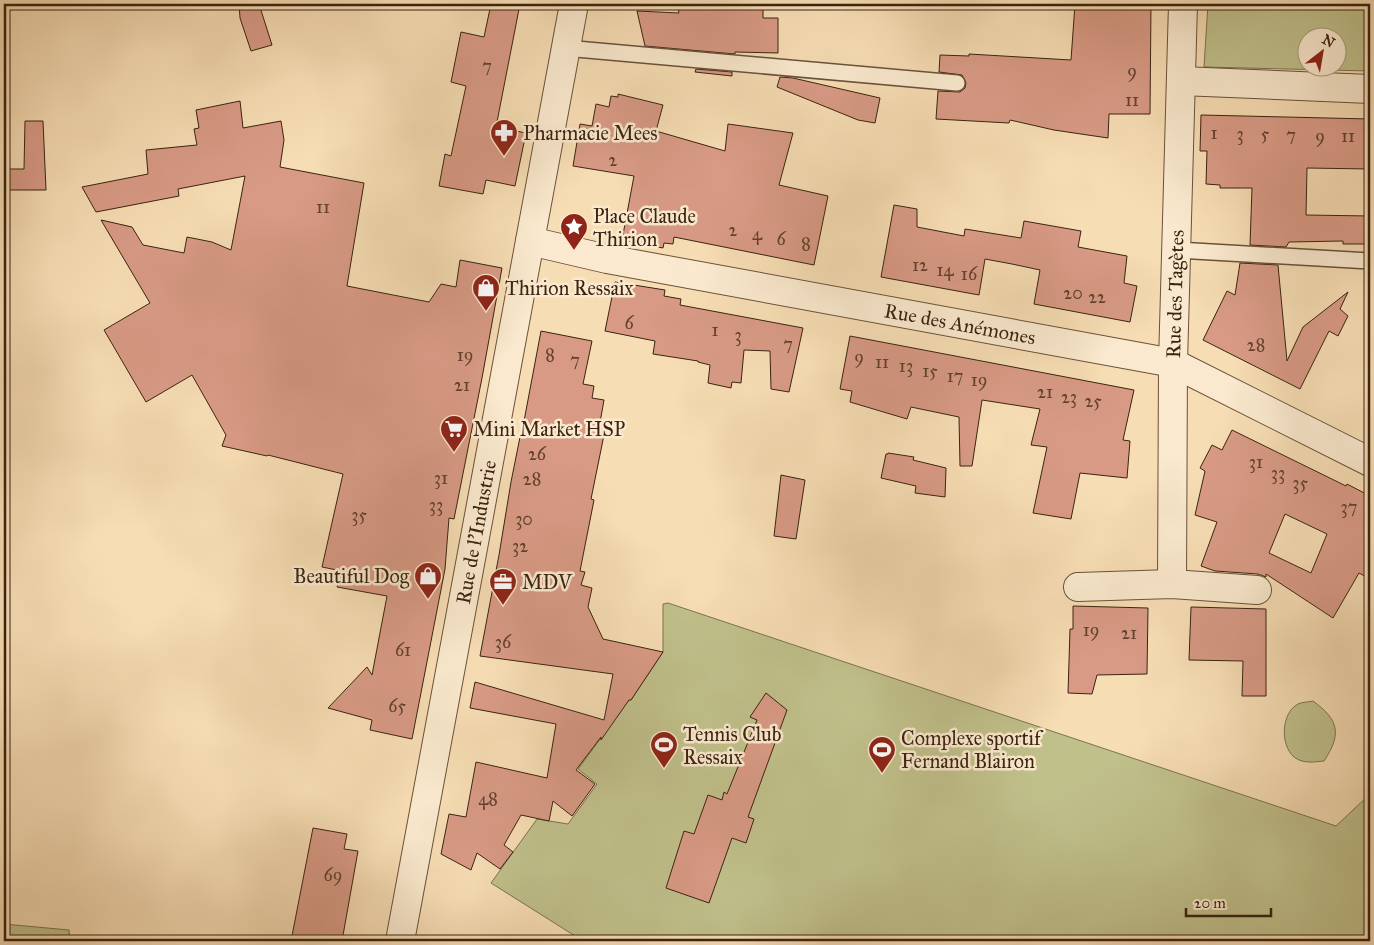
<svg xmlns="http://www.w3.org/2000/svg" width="1374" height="945" viewBox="0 0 1374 945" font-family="'IM FELL Great Primer',serif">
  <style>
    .green { fill: #c0c08b; stroke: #7d724e; fill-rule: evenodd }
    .building { fill: #d89a85; stroke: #3a2311; fill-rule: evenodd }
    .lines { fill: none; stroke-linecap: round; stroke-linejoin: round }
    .service-casing { stroke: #69523a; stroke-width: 18 }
    .minor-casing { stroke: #69523a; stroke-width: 30 }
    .tertiary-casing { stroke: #69523a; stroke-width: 30 }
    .service { stroke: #fae9ce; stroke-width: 15 }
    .minor { stroke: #fae9ce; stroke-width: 28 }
    .tertiary { stroke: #fae9ce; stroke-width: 28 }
    .labels { text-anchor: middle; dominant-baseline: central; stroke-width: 5; stroke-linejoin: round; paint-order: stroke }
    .number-label { font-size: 18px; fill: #62412e }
    .poi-label { font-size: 20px; fill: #3a2311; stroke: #fae9ce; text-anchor: start }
    .street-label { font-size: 20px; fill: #3a2311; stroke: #fae9ce }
  </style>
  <rect width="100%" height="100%" fill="#f7ddb4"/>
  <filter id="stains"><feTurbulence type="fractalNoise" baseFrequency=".004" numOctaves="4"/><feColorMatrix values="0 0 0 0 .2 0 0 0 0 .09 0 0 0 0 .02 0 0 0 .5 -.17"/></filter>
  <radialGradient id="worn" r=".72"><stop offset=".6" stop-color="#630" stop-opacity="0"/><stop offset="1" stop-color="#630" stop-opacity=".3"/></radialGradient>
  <path class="green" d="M 1208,4 L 1370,4 L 1370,71 L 1204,67 ZM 1306,38 L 1336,38 L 1336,68 L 1306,68 Z
    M 668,603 L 1336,826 L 1370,794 L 1370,941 L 583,941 L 491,883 L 537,819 L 568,824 L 597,784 L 578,769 L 629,700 L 631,700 L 663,652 L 663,604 Z
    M 1313,701 C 1339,720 1342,734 1324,761 C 1314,762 1303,764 1294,757 C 1280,745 1281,713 1298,704 C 1302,702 1309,702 1313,701 Z
    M 4,924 L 69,930 L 70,941 L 4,941 Z"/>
  <path class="building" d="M 239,4 L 259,4 L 272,45 L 251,51 L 240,18 Z
    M 491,4 L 520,4 L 496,127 L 526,133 L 515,186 L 486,180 L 483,194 L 439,186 L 445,154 L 451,156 L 466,86 L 451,82 L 461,32 L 484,37 Z
    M 1075,4 L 1151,4 L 1150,114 L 1109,114 L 1108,138 L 1054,130 L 1010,120 L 1009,123 L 936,119 L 938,91 L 960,92 L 965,88 L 966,83 L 962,75 L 939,72 L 940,55 L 969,56 L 969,54 L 1071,60 Z
    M 678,7 L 763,9 L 763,18 L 778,18 L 778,53 L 735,52 L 735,54 L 645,46 L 637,11 L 679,13 Z
    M 696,69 L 732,72 L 732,76 L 695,72 Z
    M 780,77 L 793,78 L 880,98 L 875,123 L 858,120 L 777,87 Z
    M 618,94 L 663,105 L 656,131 L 725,151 L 728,124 L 793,133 L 779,185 L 828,196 L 814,265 L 674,237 L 673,244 L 664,243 L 663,248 L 622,240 L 634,176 L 573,166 L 580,124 L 592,126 L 596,104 L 609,107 L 611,96 L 618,97 Z
    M 240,101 L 243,128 L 281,121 L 284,140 L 280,167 L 364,183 L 347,286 L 429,302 L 441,284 L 456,287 L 460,260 L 502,268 L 482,378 L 454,519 L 449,518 L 445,569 L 412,739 L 370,730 L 372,720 L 328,708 L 367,667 L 372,675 L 387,596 L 337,587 L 342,571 L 322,567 L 343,474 L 268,455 L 267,456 L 222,446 L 226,435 L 192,375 L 146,402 L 104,330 L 150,303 L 101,220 L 132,227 L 143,245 L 184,253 L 187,237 L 212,242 L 231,250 L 245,176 L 178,189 L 179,196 L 96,212 L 82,187 L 148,174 L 146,150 L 197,145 L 194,129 L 199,128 L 196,110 Z
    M 1201,115 L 1370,119 L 1370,169 L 1307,168 L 1306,215 L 1370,216 L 1370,244 L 1343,244 L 1343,241 L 1289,242 L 1286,247 L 1250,245 L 1252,188 L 1220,188 L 1220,185 L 1206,184 L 1207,151 L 1200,151 Z
    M 25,121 L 43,121 L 46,190 L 4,190 L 4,169 L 24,169 Z
    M 894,205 L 917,209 L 917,227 L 964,236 L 965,229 L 1021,238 L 1024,221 L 1081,231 L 1078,247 L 1127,256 L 1124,283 L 1137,286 L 1130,322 L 1034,304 L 1040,270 L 1012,264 L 985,259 L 979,295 L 881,277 Z
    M 1240,263 L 1278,265 L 1287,361 L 1303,327 L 1348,292 L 1340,309 L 1348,316 L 1338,336 L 1329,331 L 1300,389 L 1203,340 L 1227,291 L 1235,295 Z
    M 615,282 L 665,290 L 664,296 L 681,299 L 680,305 L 803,328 L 789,392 L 771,389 L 770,351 L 744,350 L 741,383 L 732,382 L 731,388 L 708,383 L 710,365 L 698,362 L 698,361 L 653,354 L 655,341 L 605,331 Z
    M 541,331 L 592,341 L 583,384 L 594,386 L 592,398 L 604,400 L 599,428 L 605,430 L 591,499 L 594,500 L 580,571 L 585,572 L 581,585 L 592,588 L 588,607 L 603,639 L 663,652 L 631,700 L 629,700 L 601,740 L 601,737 L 576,770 L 595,784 L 572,816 L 553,801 L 549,821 L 521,815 L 504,845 L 513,852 L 500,869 L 477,853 L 471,870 L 441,854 L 449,814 L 466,817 L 476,762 L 547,778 L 556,724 L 470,708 L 475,682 L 604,720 L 613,674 L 480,656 L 499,555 L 511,482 L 520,437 L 521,437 Z
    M 850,336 L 1134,390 L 1123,440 L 1130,441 L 1127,478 L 1080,473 L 1071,519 L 1033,513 L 1047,447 L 1031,445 L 1040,409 L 982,400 L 972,466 L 960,466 L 959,417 L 911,407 L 907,419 L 850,402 L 852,391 L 840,389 Z
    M 1232,430 L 1346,486 L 1347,484 L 1370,496 L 1370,579 L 1359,573 L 1333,618 L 1266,574 L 1266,577 L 1258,574 L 1215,571 L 1201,566 L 1217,522 L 1195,515 L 1205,471 L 1200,468 L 1212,445 L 1222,450 ZM 1285,514 L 1327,534 L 1311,573 L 1269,553 Z
    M 888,453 L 914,457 L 913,460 L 946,468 L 945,497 L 915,493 L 916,486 L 881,478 L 886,454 L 888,454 Z
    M 781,475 L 805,480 L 796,539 L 774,536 Z
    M 1073,606 L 1148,608 L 1147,674 L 1097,675 L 1092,694 L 1068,693 L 1070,629 L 1073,629 Z
    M 1191,607 L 1266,609 L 1266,696 L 1242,696 L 1243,661 L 1189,660 Z
    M 766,693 L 787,710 L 748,817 L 754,819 L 746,843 L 732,838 L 709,903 L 666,888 L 684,831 L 694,834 L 708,795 L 722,800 L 724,792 L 727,794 L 757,720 L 750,717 Z
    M 313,828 L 347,834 L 344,849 L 358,851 L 342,941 L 291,941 Z"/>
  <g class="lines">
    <defs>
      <path id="service" d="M 565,48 L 957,83
        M 1177,250 L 1370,261"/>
      <g id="minor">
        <path d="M 1181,81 L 1370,89"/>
        <path id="s1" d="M 530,241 L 607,259 L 1173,363 L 1370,462"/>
        <path id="s2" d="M 1172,584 L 1173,363 L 1183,4"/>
        <path d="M 1078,587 L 1172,584 L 1257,590"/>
      </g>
      <g id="tertiary">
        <path id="s3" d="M 400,941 L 574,4"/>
      </g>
    </defs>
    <use href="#service" class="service-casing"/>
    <use href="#minor" class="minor-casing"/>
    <use href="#tertiary" class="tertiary-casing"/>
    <use href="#service" class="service"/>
    <use href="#minor" class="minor"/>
    <use href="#tertiary" class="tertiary"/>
  </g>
  <defs>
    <symbol id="pharmacy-pin" viewBox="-11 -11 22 30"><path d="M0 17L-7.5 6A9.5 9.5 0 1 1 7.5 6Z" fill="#8f2418" stroke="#fae9ce"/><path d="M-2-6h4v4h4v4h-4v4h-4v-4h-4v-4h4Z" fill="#fff"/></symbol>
    <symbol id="sight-pin" viewBox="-11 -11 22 30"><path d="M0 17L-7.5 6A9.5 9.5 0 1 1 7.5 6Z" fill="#8f2418" stroke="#fae9ce"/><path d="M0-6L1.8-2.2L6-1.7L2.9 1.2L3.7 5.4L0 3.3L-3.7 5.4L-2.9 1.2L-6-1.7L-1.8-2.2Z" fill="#fff"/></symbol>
    <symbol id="shop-pin" viewBox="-11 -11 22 30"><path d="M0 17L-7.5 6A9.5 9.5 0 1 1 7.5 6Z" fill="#8f2418" stroke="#fae9ce"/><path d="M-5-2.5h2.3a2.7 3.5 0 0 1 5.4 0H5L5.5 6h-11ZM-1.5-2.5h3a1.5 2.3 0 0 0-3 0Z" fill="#fff"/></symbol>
    <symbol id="supermarket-pin" viewBox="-11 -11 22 30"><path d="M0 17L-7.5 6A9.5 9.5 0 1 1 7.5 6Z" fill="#8f2418" stroke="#fae9ce"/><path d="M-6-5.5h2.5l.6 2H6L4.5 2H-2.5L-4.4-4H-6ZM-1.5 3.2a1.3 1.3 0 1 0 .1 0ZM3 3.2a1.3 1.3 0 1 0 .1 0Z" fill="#fff"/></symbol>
    <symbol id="office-pin" viewBox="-11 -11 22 30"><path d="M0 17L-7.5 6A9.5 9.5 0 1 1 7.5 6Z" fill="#8f2418" stroke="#fae9ce"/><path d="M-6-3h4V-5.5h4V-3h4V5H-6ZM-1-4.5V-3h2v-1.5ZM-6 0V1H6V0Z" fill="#fff"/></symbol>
    <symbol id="stadium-pin" viewBox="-11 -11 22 30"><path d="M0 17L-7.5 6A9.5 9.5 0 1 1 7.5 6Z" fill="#8f2418" stroke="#fae9ce"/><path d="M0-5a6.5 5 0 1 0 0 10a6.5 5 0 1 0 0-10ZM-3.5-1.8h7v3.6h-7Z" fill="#fff"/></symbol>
  </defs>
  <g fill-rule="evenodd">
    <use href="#pharmacy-pin" x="488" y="117" width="32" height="43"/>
    <use href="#sight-pin" x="558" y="211" width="32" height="43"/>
    <use href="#shop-pin" x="470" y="272" width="32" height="43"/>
    <use href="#supermarket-pin" x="438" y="413" width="32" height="43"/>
    <use href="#shop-pin" x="412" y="560" width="32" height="43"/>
    <use href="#office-pin" x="487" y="566" width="32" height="43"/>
    <use href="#stadium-pin" x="648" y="729" width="32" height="43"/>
    <use href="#stadium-pin" x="866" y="734" width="32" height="43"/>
  </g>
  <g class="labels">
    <g class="number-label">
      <text x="487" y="66">7</text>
      <text x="1132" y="71">9</text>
      <text x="1132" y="100">11</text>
      <text x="1214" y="133">1</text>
      <text x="1240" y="134">3</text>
      <text x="1265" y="134">5</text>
      <text x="1291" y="135">7</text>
      <text x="1320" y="136">9</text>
      <text x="1348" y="136">11</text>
      <text x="613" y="160">2</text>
      <text x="323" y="207">11</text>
      <text x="733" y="230">2</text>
      <text x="757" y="234">4</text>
      <text x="781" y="239">6</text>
      <text x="806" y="244">8</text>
      <text x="920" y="265">12</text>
      <text x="945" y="270">14</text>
      <text x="969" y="274">16</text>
      <text x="1073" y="293">20</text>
      <text x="1097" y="297">22</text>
      <text x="629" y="323">6</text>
      <text x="715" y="330">1</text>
      <text x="738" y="335">3</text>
      <text x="788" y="344">7</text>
      <text x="1256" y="345">28</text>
      <text x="465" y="355">19</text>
      <text x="550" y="355">8</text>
      <text x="859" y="357">9</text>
      <text x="575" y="360">7</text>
      <text x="882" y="362">11</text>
      <text x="906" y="366">13</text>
      <text x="930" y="371">15</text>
      <text x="955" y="376">17</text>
      <text x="979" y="380">19</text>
      <text x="462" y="385">21</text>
      <text x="1045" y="392">21</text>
      <text x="1069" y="397">23</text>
      <text x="1093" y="401">25</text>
      <text x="537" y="454">26</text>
      <text x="1256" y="462">31</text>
      <text x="1278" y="473">33</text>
      <text x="441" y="478">31</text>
      <text x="532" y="479">28</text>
      <text x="1300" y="483">35</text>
      <text x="436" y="505">33</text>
      <text x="1349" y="507">37</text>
      <text x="359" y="515">35</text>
      <text x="524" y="519">30</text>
      <text x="520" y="546">32</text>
      <text x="1091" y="630">19</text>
      <text x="1129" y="633">21</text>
      <text x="503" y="642">36</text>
      <text x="403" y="650">61</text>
      <text x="397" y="706">65</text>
      <text x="488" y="799">48</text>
      <text x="333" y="875">69</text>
    </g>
    <g class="poi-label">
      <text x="523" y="133">Pharmacie Mees</text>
      <text x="593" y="216">Place Claude<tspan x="593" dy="23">Thirion</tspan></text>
      <text x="505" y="288">Thirion Ressaix</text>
      <text x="473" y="429">Mini Market HSP</text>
      <text x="409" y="576" text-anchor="end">Beautiful Dog</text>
      <text x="522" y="582">MDV</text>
      <text x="683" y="734">Tennis Club<tspan x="683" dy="23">Ressaix</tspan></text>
      <text x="901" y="738">Complexe sportif<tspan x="901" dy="23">Fernand Blairon</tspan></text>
    </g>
    <g class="street-label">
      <text stroke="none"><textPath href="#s2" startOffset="290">Rue des Tagètes</textPath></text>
      <text stroke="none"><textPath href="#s1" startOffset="438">Rue des Anémones</textPath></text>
      <text stroke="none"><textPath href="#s3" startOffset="416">Rue de l'Industrie</textPath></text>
    </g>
  </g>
  <rect width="1374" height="945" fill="none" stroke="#f7ddb4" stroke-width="20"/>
  <rect x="5" y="5" width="1364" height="935" fill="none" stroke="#3a2311" stroke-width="2.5"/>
  <rect x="10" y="10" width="1354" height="925" fill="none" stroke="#3a2311"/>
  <g transform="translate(1322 52) rotate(31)"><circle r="24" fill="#fae9ce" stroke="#ad9a82"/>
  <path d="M0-4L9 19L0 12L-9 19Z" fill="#8f2418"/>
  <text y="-8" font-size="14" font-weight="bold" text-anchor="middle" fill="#3a2311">N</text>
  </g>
  <path d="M1186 908v8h85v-8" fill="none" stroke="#3a2311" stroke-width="2.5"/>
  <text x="1194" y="908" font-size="15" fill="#3a2311" stroke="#fae9ce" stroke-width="4" paint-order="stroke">20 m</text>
  <rect width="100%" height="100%" filter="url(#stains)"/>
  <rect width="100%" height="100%" fill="url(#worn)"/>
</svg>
